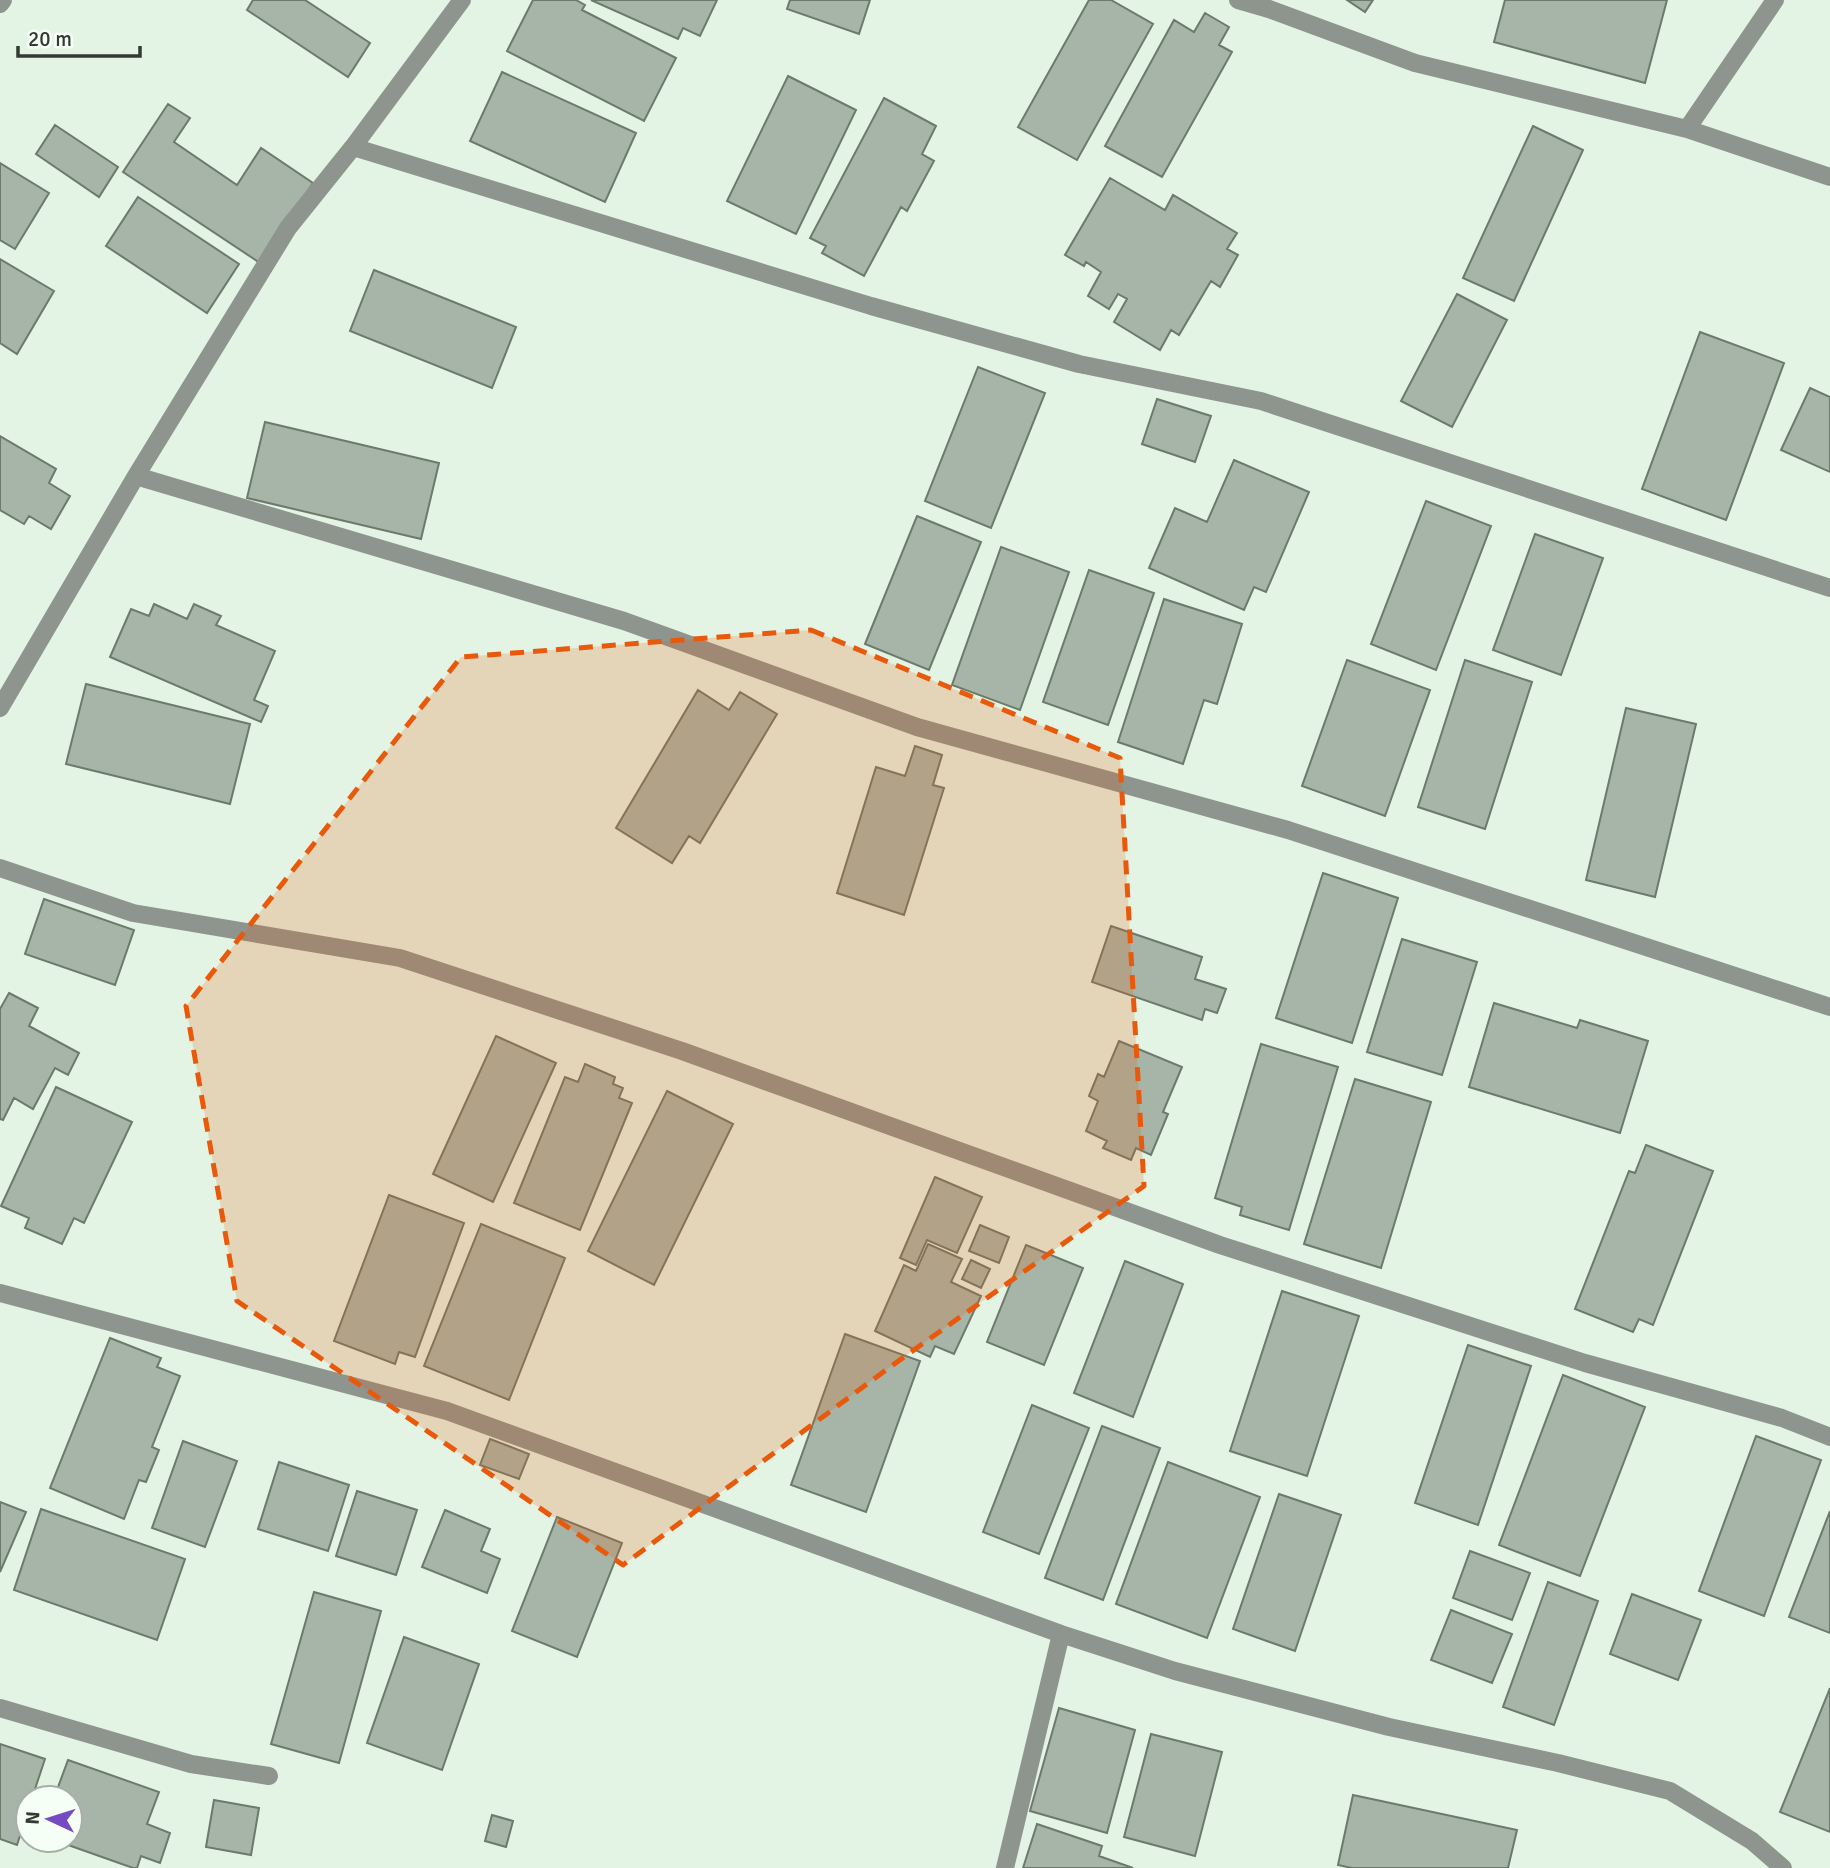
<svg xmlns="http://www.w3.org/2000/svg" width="1830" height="1868" viewBox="0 0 1830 1868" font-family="Signika,sans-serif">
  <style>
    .building { fill: #a6b5a7; stroke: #6c7a6c; stroke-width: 2 }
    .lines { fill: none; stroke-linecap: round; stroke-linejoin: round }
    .minor { stroke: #8e958f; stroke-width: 18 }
    .marked { fill: #e8590c; fill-opacity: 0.2; stroke: #e8590c; stroke-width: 5; stroke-dasharray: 14 9; stroke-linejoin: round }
  </style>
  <rect width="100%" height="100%" fill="#e4f4e4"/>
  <path class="building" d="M 253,0 L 305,0 L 370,43 L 348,77 L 247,10 Z
    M 533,0 L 576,0 L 585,5 L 582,10 L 676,58 L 644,121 L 507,51 Z
    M 591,0 L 717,0 L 700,36 L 683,28 L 678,39 Z
    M 790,0 L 870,0 L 859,34 L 787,9 Z
    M 1089,0 L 1111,0 L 1153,24 L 1077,160 L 1018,127 Z
    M 1347,0 L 1373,0 L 1365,12 Z
    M 1505,0 L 1667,0 L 1645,83 L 1494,42 Z
    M 1205,13 L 1229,27 L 1219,45 L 1232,52 L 1162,177 L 1105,146 L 1174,20 L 1194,32 Z
    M 502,72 L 636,133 L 605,202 L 470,141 Z
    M 788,76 L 856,110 L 796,234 L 727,201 Z
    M 884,98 L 936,126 L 922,154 L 934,161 L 907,211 L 901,207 L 864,276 L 822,253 L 826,246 L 810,238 Z
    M 168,104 L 190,118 L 174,142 L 237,185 L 261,148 L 313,183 L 260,263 L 123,172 Z
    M 55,125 L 118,167 L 99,197 L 36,154 Z
    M 1533,126 L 1583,150 L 1514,301 L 1463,278 Z
    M 0,163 L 49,193 L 15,249 L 0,240 Z
    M 1110,178 L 1165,210 L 1173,195 L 1237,233 L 1227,249 L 1238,255 L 1220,287 L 1211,281 L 1179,335 L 1171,330 L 1160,350 L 1114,322 L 1127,299 L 1118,294 L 1109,309 L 1088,296 L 1101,272 L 1086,262 L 1084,266 L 1065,255 Z
    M 138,197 L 239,264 L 207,313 L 106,246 Z
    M 0,259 L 54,291 L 17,354 L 0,343 Z
    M 374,270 L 516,327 L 492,388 L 350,331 Z
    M 1457,294 L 1507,320 L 1452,427 L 1401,401 Z
    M 1700,332 L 1784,363 L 1726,520 L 1642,489 Z
    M 978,367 L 1045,393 L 991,528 L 925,501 Z
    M 1810,388 L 1830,397 L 1830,472 L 1781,450 Z
    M 1157,399 L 1211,416 L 1195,462 L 1142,444 Z
    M 265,422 L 439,463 L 421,539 L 247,498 Z
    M 0,436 L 56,469 L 49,483 L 70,496 L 51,529 L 29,516 L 24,524 L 0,510 Z
    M 1234,460 L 1309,492 L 1266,592 L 1254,587 L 1244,610 L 1149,568 L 1175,508 L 1207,522 Z
    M 1426,501 L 1491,526 L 1436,670 L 1371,644 Z
    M 917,516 L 981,542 L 929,670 L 865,644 Z
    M 1535,534 L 1603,558 L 1561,675 L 1493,650 Z
    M 1001,547 L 1069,572 L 1020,710 L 952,685 Z
    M 1089,570 L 1154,593 L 1108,725 L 1043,702 Z
    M 1164,599 L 1242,624 L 1217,704 L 1204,700 L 1183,764 L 1118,742 Z
    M 154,604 L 187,619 L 194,604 L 221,616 L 216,625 L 275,651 L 254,700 L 268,706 L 261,722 L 110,657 L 131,609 L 149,616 Z
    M 1347,660 L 1430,690 L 1385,816 L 1302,786 Z
    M 1465,660 L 1532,682 L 1485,829 L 1418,807 Z
    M 86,684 L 250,724 L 230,804 L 66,764 Z
    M 698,690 L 729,710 L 740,692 L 777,714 L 700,843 L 689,836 L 672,863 L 616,828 Z
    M 1626,708 L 1696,724 L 1655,897 L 1586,880 Z
    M 915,746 L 942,755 L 933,785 L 944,788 L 904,915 L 837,893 L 876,767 L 905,776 Z
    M 1323,873 L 1398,898 L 1352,1043 L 1276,1018 Z
    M 44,899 L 134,930 L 115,985 L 25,954 Z
    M 1111,926 L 1202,957 L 1195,979 L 1226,989 L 1217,1013 L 1205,1009 L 1202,1020 L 1092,982 Z
    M 1402,939 L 1477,962 L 1442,1075 L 1367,1052 Z
    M 9,993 L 38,1008 L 29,1026 L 79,1053 L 68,1075 L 55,1068 L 33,1109 L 14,1098 L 3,1120 L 0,1119 L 0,1009 Z
    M 1494,1003 L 1577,1028 L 1580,1020 L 1648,1041 L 1620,1133 L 1469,1087 Z
    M 496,1036 L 556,1063 L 493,1202 L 433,1174 Z
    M 1119,1041 L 1182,1067 L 1163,1112 L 1168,1114 L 1151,1155 L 1136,1148 L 1131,1160 L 1103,1148 L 1107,1141 L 1086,1131 L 1098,1101 L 1089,1096 L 1098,1074 L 1104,1077 Z
    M 1261,1044 L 1338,1067 L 1289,1230 L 1240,1215 L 1242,1207 L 1215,1198 Z
    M 585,1064 L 615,1077 L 613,1084 L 623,1088 L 619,1098 L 632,1103 L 580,1230 L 514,1203 L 565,1077 L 578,1082 Z
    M 1355,1079 L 1431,1102 L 1381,1268 L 1304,1244 Z
    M 56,1087 L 132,1122 L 84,1223 L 74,1218 L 62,1244 L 25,1228 L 29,1218 L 1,1206 Z
    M 667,1091 L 733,1124 L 654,1285 L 588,1251 Z
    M 1646,1145 L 1713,1171 L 1653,1325 L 1639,1319 L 1633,1332 L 1575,1309 L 1629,1171 L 1635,1173 Z
    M 935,1177 L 982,1197 L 957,1253 L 927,1240 L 916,1265 L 900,1258 Z
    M 389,1195 L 464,1223 L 415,1357 L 399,1352 L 395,1364 L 334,1341 Z
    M 481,1224 L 565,1258 L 509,1400 L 424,1366 Z
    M 980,1225 L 1009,1237 L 999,1263 L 969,1251 Z
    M 928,1244 L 962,1259 L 951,1282 L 981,1296 L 954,1354 L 935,1346 L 930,1357 L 875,1331 L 904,1265 L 916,1271 Z
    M 1026,1245 L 1083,1268 L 1044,1365 L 987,1342 Z
    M 971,1260 L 990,1269 L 981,1288 L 962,1279 Z
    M 1125,1261 L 1183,1284 L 1133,1417 L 1074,1393 Z
    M 1282,1291 L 1359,1316 L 1307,1476 L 1230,1451 Z
    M 845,1334 L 920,1361 L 866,1512 L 791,1485 Z
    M 110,1338 L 161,1358 L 157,1367 L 180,1376 L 152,1447 L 159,1450 L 146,1482 L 139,1480 L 124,1519 L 50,1488 Z
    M 1468,1345 L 1531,1366 L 1478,1525 L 1415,1503 Z
    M 1563,1375 L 1645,1407 L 1580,1576 L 1499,1545 Z
    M 1032,1405 L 1089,1428 L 1039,1554 L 983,1532 Z
    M 1102,1426 L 1160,1448 L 1103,1600 L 1045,1578 Z
    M 1756,1436 L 1821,1460 L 1764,1616 L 1699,1591 Z
    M 490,1439 L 529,1454 L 519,1479 L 480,1465 Z
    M 183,1441 L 237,1461 L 205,1547 L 152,1528 Z
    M 279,1462 L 349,1485 L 328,1551 L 258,1529 Z
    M 1168,1462 L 1260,1497 L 1207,1638 L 1116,1604 Z
    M 357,1491 L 417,1510 L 396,1575 L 336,1556 Z
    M 1279,1494 L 1341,1515 L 1295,1651 L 1233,1629 Z
    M 0,1502 L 26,1512 L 0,1572 Z
    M 41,1509 L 185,1559 L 157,1640 L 14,1590 Z
    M 445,1510 L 490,1529 L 481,1551 L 500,1559 L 487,1593 L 422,1567 Z
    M 1830,1511 L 1830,1633 L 1789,1617 Z
    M 557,1517 L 622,1543 L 577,1657 L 512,1631 Z
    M 1470,1551 L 1530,1573 L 1512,1620 L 1453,1598 Z
    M 1548,1582 L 1598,1601 L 1554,1725 L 1503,1707 Z
    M 314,1592 L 381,1611 L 339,1763 L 271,1744 Z
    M 1632,1594 L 1701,1620 L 1678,1680 L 1610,1654 Z
    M 1451,1610 L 1512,1634 L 1492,1683 L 1431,1660 Z
    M 404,1637 L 479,1664 L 442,1770 L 367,1743 Z
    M 1830,1688 L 1830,1832 L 1780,1812 Z
    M 1059,1708 L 1135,1730 L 1107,1833 L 1030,1811 Z
    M 1151,1734 L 1222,1752 L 1195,1856 L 1124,1837 Z
    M 0,1744 L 45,1759 L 32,1798 L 28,1798 L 28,1811 L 17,1845 L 0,1839 Z
    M 68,1760 L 159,1792 L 147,1824 L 170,1833 L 160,1863 L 141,1856 L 137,1868 L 133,1868 L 54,1840 L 70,1840 L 70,1798 L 54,1798 Z
    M 1353,1795 L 1517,1830 L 1508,1868 L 1352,1868 L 1338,1865 Z
    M 214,1800 L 259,1808 L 251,1855 L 206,1847 Z
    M 492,1815 L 513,1821 L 506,1847 L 485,1841 Z
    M 1037,1824 L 1102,1846 L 1099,1856 L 1133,1868 L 1023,1868 Z"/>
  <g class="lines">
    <path class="minor" d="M 1238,0 L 1269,9 L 1415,63 L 1687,129 L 1830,177
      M 0,4 L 3,0
      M 1687,129 L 1775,0
      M 353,147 L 871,306 L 1079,364 L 1261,401 L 1830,588
      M 136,476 L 624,621 L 917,727 L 1288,830 L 1830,1007
      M 0,708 L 136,476 L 288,228 L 353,147 L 462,0
      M 0,868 L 133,913 L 400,958 L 682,1051 L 1220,1245 L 1585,1363 L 1782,1418 L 1830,1437
      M 0,1293 L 447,1411 L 1061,1634 L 1175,1671 L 1389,1727 L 1558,1763 L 1670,1791 L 1752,1841 L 1783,1868
      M 0,1708 L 191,1764 L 269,1776
      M 1005,1868 L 1061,1634"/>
  </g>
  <path class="marked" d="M 811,630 L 1120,758 L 1144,1186 L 890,1367 L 623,1565 L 237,1301 L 186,1006 L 461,657 Z"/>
  <g transform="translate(49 1819) rotate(274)"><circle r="33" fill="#f5fff5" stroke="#a7b0a7" stroke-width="2"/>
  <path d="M0-5L12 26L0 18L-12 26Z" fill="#764ac3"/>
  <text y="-10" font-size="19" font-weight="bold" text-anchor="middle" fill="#333933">N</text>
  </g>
  <path d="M18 46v10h122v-10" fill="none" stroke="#333933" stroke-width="3.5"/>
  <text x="28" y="46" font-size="21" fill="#333933" stroke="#f5fff5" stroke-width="5" paint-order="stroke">20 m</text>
</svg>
